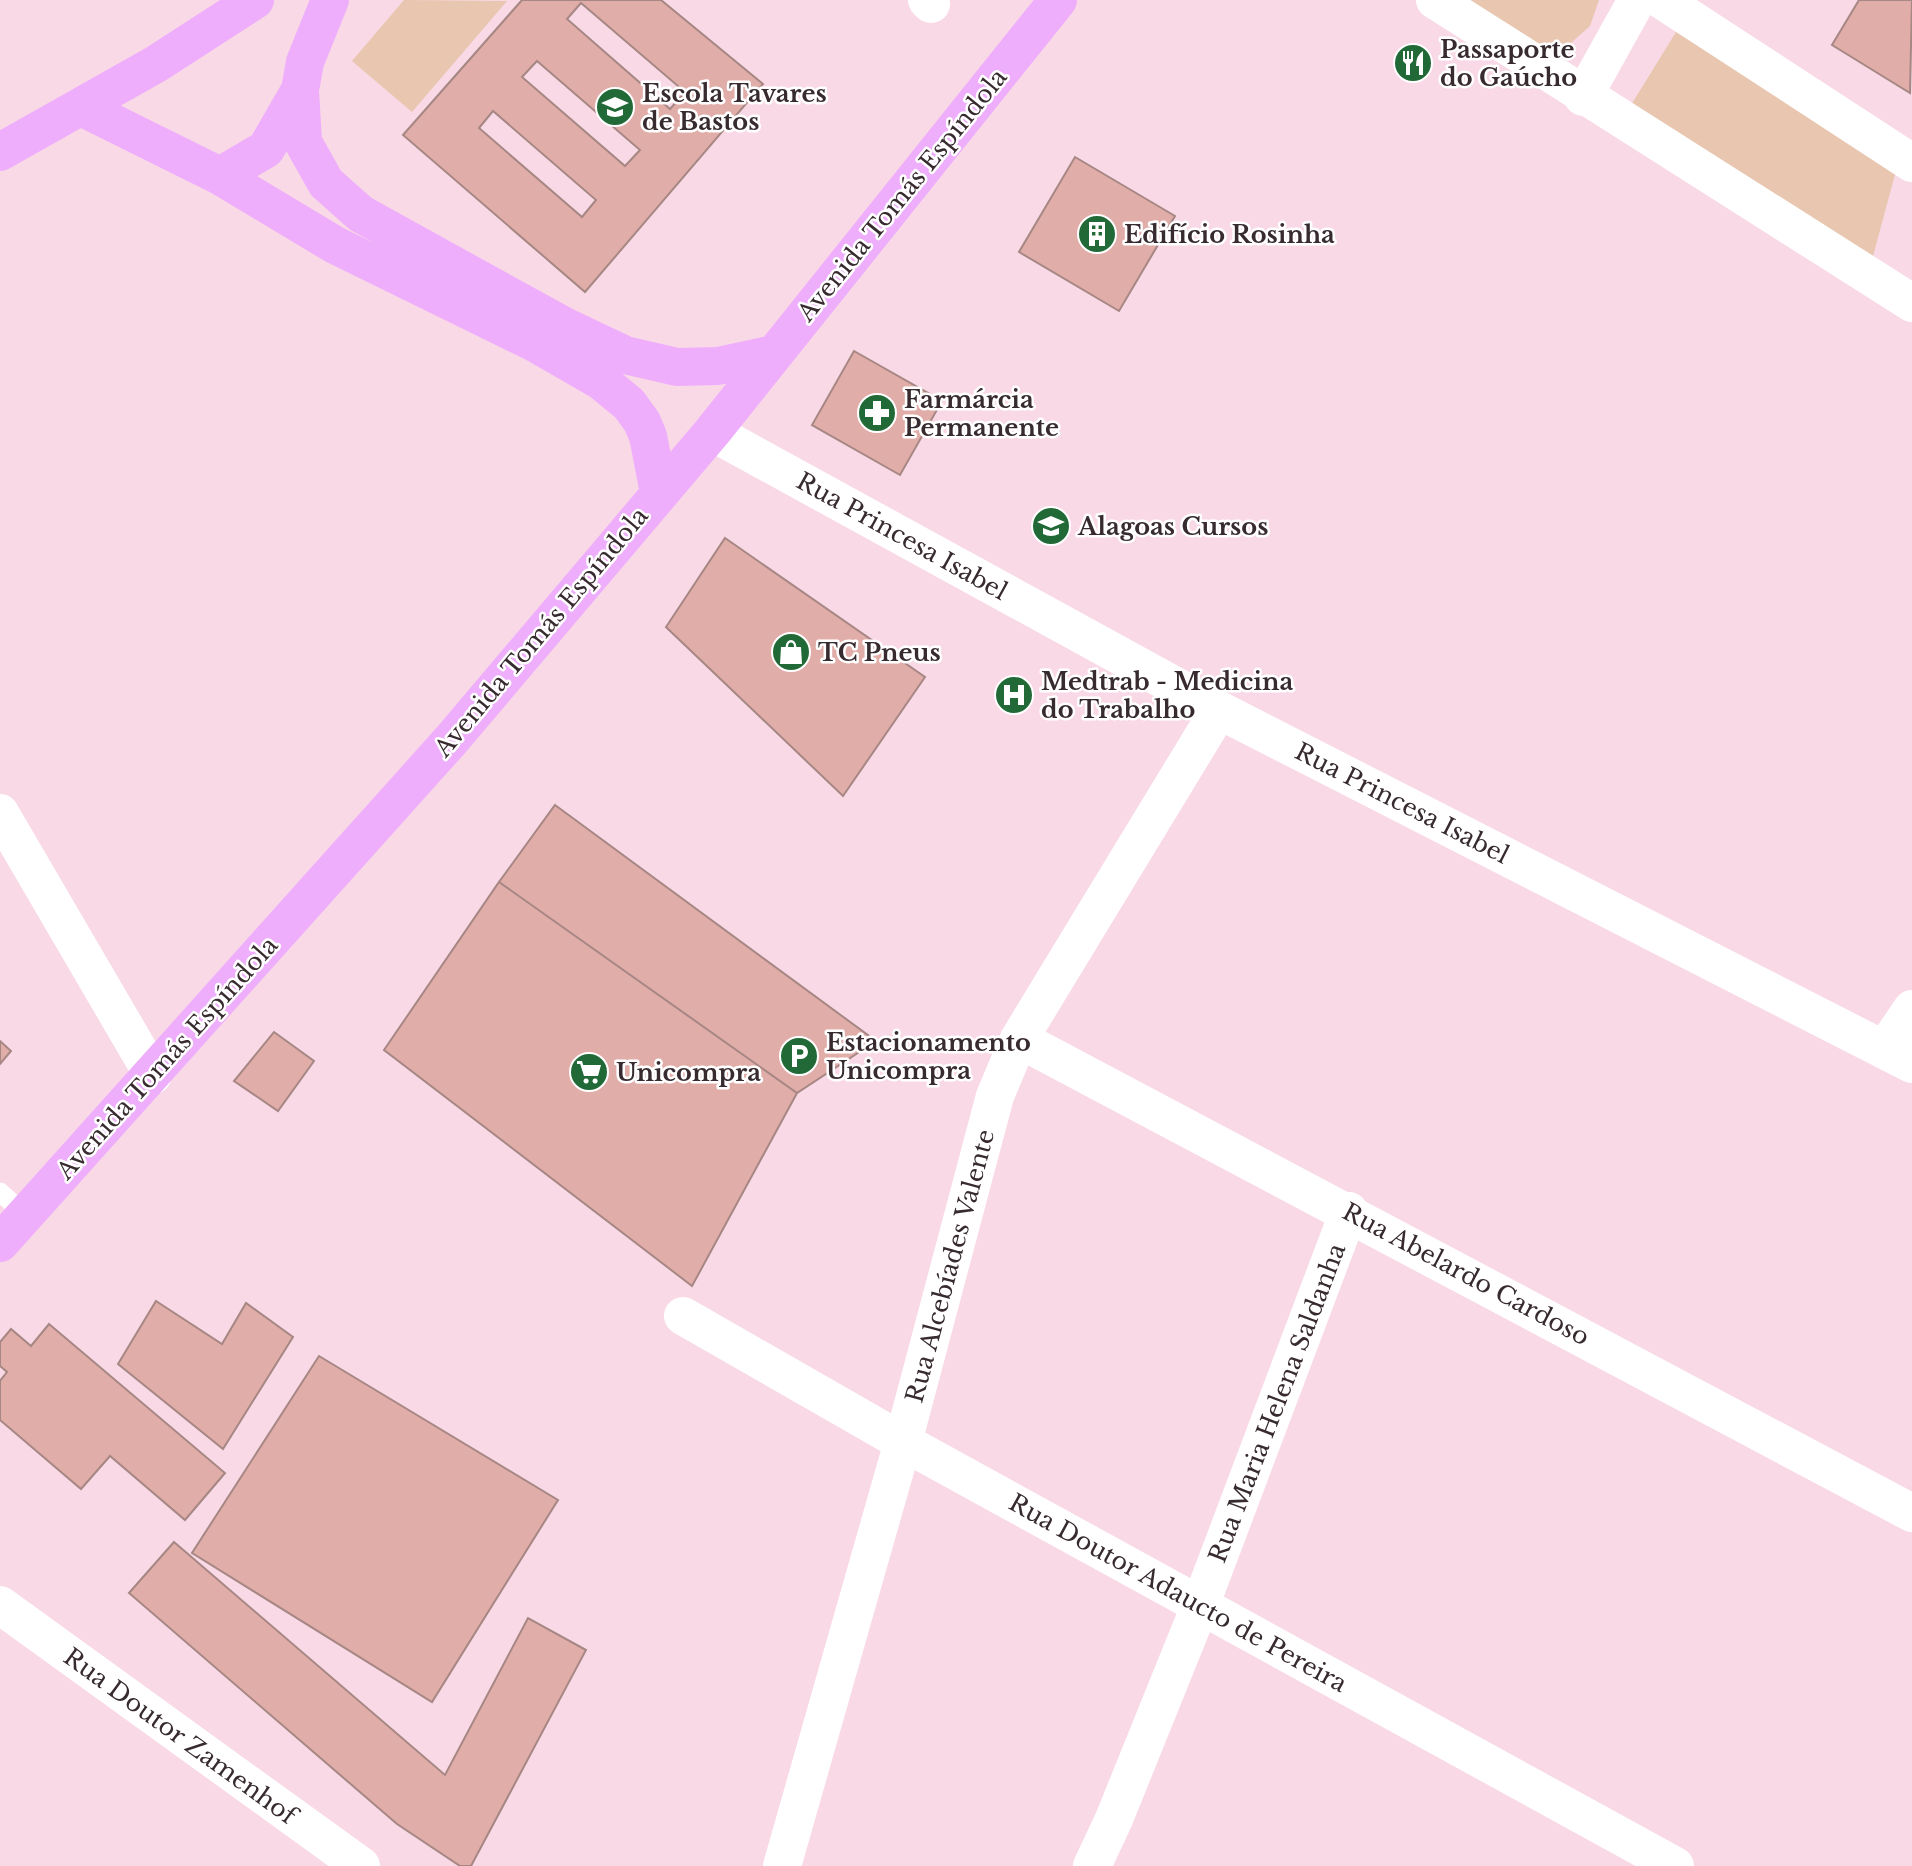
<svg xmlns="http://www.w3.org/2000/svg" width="1912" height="1866" viewBox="0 0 1912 1866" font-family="'Libre Baskerville',serif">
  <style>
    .green { fill: #e8c6af }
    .building { fill: #e1ada9; stroke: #a68784; stroke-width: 2; fill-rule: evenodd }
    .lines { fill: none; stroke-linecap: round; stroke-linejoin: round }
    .service { stroke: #fff; stroke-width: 19 }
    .minor { stroke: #fff; stroke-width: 38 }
    .trunk { stroke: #eeaefc; stroke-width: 38 }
    .labels { text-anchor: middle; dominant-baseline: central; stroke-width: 5; stroke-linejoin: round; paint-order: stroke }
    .poi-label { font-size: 24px; font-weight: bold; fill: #372b2f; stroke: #fff; text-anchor: start }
    .street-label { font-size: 24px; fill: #372b2f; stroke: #fff }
  </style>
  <rect width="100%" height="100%" fill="#f9d9e6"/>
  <path class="green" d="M 404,0 L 507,1 L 412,112 L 352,61 Z
    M 1465,0 L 1599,0 L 1590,26 L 1563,50 L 1533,45 Z
    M 1676,32 L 1897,167 L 1873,256 L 1631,105 Z"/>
  <path class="building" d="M 522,0 L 661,0 L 763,84 L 585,292 L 403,135 ZM 581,3 L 685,92 L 670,109 L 567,19 ZM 537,61 L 640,150 L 625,166 L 522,77 ZM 493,111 L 596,200 L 582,217 L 479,128 Z
    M 1859,0 L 1912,0 L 1910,93 L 1832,45 Z
    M 1075,157 L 1175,216 L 1119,311 L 1019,252 Z
    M 854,351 L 942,401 L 900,475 L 812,425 Z
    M 725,538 L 925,677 L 843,796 L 666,627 Z
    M 555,805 L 876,1041 L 797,1093 L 499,882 Z
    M 499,882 L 797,1093 L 692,1286 L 384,1050 Z
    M 274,1032 L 314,1061 L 278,1111 L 234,1081 Z
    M 0,1041 L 11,1051 L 0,1064 Z
    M 156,1301 L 222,1344 L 246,1303 L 293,1337 L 223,1449 L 118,1364 Z
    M 49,1324 L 225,1473 L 185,1520 L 110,1456 L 81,1489 L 0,1420 L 0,1381 L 7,1372 L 0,1366 L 0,1342 L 11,1329 L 31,1346 Z
    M 319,1356 L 558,1500 L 432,1702 L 192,1553 Z
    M 174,1542 L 445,1775 L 528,1618 L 586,1650 L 471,1866 L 460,1866 L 397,1824 L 129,1593 Z"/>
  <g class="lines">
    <path class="service" d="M 0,1192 L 26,1215"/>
    <path class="minor" d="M 927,0 L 931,4
      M 1435,0 L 1912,303
      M 1662,0 L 1912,163
      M 1583,97 L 1637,0
      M 712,432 L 1219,710 L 1912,1064
      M 0,813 L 153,1075
      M 1019,1039 L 1912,1513
      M 1884,1050 L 1912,1009
      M 683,1316 L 903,1442 L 1675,1866
      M 0,1605 L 361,1866
      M 782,1866 L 903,1442 L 995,1096 L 1019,1039 L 1219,710
      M 1092,1866 L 1114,1819 L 1200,1606 L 1349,1211"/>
    <path class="trunk" d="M 330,0 L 305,62 L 300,90 L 303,142 L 326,183 L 361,214 L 564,326 L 625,355 L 677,367 L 718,366 L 774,354
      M 81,107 L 220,176 L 335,245 L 535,343 L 601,381 L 629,404 L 642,422 L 648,436 L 659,493
      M 0,152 L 156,64 L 255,0
      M 220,176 L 266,149 L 300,90
      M 0,1243 L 452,739 L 712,432 L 1058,0"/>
  </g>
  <defs>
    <symbol id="restaurant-disc" viewBox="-11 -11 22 22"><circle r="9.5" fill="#216936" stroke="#fff"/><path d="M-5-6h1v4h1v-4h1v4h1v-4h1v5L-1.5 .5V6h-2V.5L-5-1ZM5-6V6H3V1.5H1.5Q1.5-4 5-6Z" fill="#fff"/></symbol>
    <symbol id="school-disc" viewBox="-11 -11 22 22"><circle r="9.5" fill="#216936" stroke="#fff"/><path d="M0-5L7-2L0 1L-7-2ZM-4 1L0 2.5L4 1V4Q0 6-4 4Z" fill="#fff"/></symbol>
    <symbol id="building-disc" viewBox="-11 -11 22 22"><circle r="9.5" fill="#216936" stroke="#fff"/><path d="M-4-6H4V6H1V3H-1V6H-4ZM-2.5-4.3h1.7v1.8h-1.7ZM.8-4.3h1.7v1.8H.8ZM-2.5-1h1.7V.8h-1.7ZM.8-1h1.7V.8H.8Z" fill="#fff"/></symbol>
    <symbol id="pharmacy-disc" viewBox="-11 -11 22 22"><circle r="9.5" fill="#216936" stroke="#fff"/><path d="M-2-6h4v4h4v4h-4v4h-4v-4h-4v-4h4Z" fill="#fff"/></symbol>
    <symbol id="shop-disc" viewBox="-11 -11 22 22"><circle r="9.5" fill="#216936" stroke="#fff"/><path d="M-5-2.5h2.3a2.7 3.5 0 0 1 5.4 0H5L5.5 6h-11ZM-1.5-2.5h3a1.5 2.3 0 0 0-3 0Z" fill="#fff"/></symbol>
    <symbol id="hospital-disc" viewBox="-11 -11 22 22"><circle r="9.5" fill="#216936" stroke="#fff"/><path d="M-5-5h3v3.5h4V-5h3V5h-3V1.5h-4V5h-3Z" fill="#fff"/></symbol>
    <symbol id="parking-disc" viewBox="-11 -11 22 22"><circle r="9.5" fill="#216936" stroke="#fff"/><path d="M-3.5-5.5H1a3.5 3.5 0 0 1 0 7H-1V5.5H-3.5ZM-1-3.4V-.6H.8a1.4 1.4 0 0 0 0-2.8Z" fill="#fff"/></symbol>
    <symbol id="supermarket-disc" viewBox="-11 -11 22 22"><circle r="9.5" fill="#216936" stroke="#fff"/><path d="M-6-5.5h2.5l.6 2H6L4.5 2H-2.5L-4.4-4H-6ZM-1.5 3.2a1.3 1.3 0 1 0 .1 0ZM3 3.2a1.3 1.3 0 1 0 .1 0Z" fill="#fff"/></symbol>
  </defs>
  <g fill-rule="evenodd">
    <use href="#restaurant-disc" x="1391" y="41" width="44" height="44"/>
    <use href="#school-disc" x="593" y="85" width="44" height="44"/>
    <use href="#building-disc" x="1075" y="212" width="44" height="44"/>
    <use href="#pharmacy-disc" x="855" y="391" width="44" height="44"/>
    <use href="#school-disc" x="1029" y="504" width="44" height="44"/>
    <use href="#shop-disc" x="769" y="630" width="44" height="44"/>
    <use href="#hospital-disc" x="992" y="673" width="44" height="44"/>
    <use href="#parking-disc" x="777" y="1034" width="44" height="44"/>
    <use href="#supermarket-disc" x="567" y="1050" width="44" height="44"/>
  </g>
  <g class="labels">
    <g class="poi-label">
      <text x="1440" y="49">Passaporte<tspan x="1440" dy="28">do Gaúcho</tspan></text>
      <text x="642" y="93">Escola Tavares<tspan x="642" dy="28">de Bastos</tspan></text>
      <text x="1124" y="234">Edifício Rosinha</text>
      <text x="904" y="399">Farmárcia<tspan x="904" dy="28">Permanente</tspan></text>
      <text x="1078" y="526">Alagoas Cursos</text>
      <text x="818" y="652">TC Pneus</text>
      <text x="1041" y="681">Medtrab - Medicina<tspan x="1041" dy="28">do Trabalho</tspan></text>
      <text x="826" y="1042">Estacionamento<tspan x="826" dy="28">Unicompra</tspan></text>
      <text x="616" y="1072">Unicompra</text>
    </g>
    <g class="street-label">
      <text transform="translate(902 195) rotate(-51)">Avenida Tomás Espíndola</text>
      <text transform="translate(902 536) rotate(29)">Rua Princesa Isabel</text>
      <text transform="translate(541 632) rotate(-50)">Avenida Tomás Espíndola</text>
      <text transform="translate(1402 803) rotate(27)">Rua Princesa Isabel</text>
      <text transform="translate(167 1058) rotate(-48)">Avenida Tomás Espíndola</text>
      <text transform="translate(950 1266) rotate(-75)">Rua Alcebíades Valente</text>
      <text transform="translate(1466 1274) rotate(28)">Rua Abelardo Cardoso</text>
      <text transform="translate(1277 1403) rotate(-69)">Rua Maria Helena Saldanha</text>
      <text transform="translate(1178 1593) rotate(29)">Rua Doutor Adaucto de Pereira</text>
      <text transform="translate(180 1736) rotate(36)">Rua Doutor Zamenhof</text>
    </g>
  </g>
</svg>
